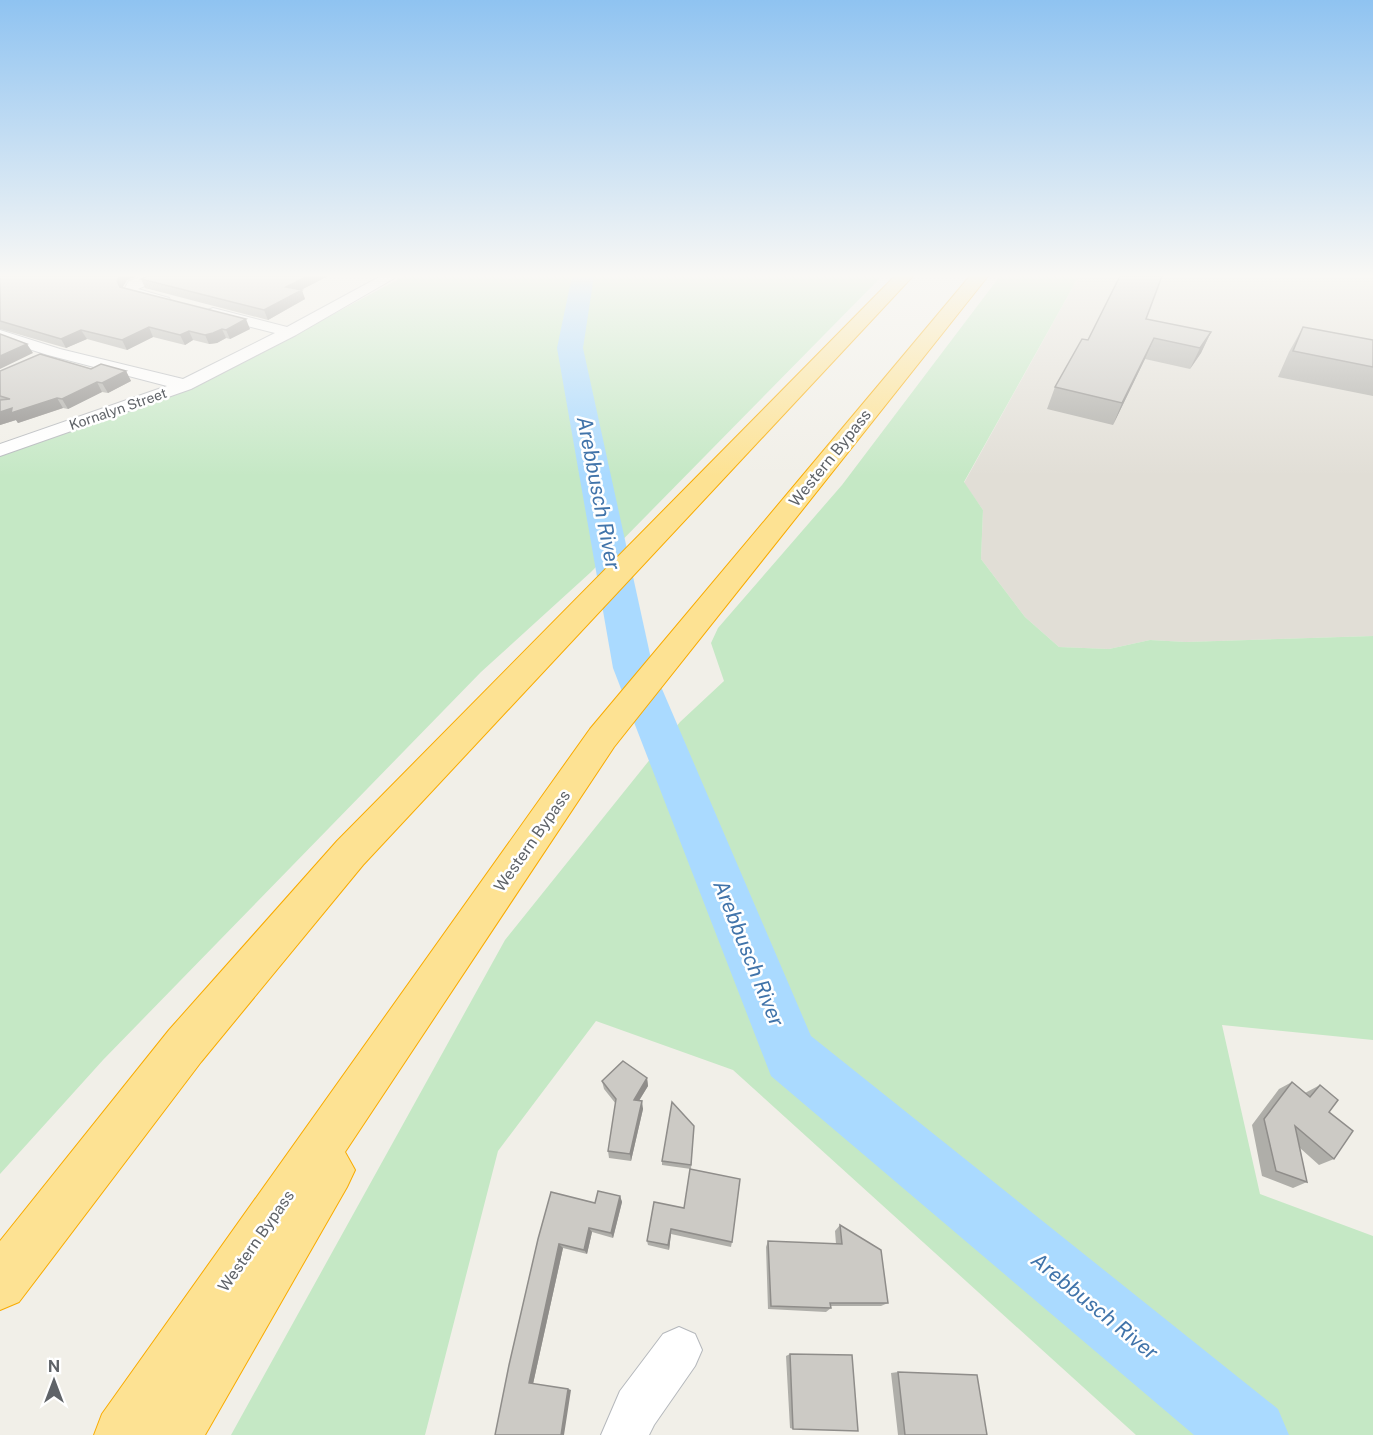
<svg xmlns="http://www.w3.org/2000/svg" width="1373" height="1435" viewBox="0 0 1373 1435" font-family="'Public Sans',sans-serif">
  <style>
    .education { fill: #e1ded6 }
    .green { fill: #c5e8c5 }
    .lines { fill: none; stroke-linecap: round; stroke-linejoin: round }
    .river { fill: #aadaff; fill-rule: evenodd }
    .minor-casing { stroke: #b5b8bc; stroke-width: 2 }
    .motorway-casing { stroke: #f9ab00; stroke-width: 2 }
    .minor { fill: #fff; fill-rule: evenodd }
    .motorway { fill: #fde293; fill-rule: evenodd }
    .wall { fill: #afaea9 }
    .shaded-wall { fill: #8f8d8a }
    .building { fill: #cccac5; stroke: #8f8d8a; stroke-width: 1.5 }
    .labels { text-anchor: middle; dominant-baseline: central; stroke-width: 5; stroke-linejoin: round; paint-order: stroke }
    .far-street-label { font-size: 14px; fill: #5f6368; stroke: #fff }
    .street-label { font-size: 16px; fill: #5f6368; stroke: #fff }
    .near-water-label { font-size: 21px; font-style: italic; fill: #4174aa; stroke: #fff }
  </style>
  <rect width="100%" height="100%" fill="#f1efe8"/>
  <path class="education" d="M 1079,276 L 1373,276 L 1373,636 L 1186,642 L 1150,640 L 1109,649 L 1059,647 L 1025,617 L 981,559 L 983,510 L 964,483 Z"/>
  <path class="green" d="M 404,276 L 882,276 L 591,572 L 481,672 L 103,1060 L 0,1174 L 0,456 L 181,392 L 245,362 Z
    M 1000,276 L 1079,276 L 964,482 L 983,510 L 981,559 L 1025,617 L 1059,647 L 1109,649 L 1150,640 L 1186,642 L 1373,636 L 1373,1040 L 1222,1025 L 1260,1194 L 1373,1236 L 1373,1435 L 1136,1435 L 733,1070 L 596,1021 L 498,1151 L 425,1435 L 231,1435 L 505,940 L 680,722 L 724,681 L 711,643 L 718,628 L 842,485 Z"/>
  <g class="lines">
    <path class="river" d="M 572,276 L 594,276 L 583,348 L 653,668 L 811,1036 L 1278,1409 L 1289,1435 L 1194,1435 L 771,1076 L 613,668 L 557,348 Z"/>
    <defs>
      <path id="minor" d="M 143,276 L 162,276 L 160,279 L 138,289 L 169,298 L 171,301 L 169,304 L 164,305 L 125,294 L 123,291 L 129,281 Z
        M 381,276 L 398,276 L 296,335 L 191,389 L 0,456 L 0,444 L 167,386 L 48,355 L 0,340 L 0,330 L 60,349 L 183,379 L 275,333 L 208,316 L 205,313 L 208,310 L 213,308 L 287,327 Z
        M 679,1327 L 695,1334 L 702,1350 L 695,1366 L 654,1425 L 649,1435 L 601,1435 L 620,1391 L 663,1334 Z"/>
      <path id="motorway" d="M 895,276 L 913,276 L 363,865 L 201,1062 L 19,1302 L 0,1310 L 0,1241 L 169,1030 L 337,841 Z
        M 970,276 L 988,276 L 614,747 L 345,1152 L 355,1170 L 347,1187 L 205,1435 L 94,1435 L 102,1414 L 590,729 Z"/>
    </defs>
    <use href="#minor" class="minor-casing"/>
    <use href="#motorway" class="motorway-casing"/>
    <use href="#minor" class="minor"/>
    <use href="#motorway" class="motorway"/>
  </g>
  <path class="wall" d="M 0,276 L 127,280 L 122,288 L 250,329 L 230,339 L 226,338 L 217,343 L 209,344 L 193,340 L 185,345 L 153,337 L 127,350 L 87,339 L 66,348 L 0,329 Z
    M 147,276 L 328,276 L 301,290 L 305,299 L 268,320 L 145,288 L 141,279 Z
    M 1146,319 L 1211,332 L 1201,353 L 1190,369 L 1145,359 L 1113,425 L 1047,409 L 1055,387 L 1088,340 Z
    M 1303,327 L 1373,340 L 1373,396 L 1278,377 L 1289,352 Z
    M 91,369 L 126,371 L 131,381 L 108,393 L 102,392 L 68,409 L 63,408 L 18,423 L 16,420 L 0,425 L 0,371 Z
    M 647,1078 L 648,1086 L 639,1101 L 643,1109 L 631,1161 L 609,1158 L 608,1151 L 616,1104 L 604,1089 L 602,1081 Z
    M 1292,1082 L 1305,1093 L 1320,1085 L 1329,1112 L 1334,1159 L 1319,1165 L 1300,1148 L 1307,1182 L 1293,1188 L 1262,1176 L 1252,1125 L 1279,1089 Z
    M 694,1126 L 691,1169 L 662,1165 L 662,1161 Z
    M 620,1196 L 622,1202 L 613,1238 L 592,1232 L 587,1254 L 563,1248 L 533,1384 L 571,1390 L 495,1435 L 538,1239 L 595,1203 Z
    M 654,1202 L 732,1242 L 731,1247 L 671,1234 L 669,1250 L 648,1245 L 647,1241 Z
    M 840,1225 L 888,1303 L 881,1306 L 831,1306 L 831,1308 L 826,1312 L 768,1309 L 766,1247 L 768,1241 L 836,1244 L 835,1231 Z
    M 790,1354 L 793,1429 L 790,1428 L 786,1356 Z
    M 898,1372 L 987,1435 L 898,1435 L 891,1373 Z"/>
  <path class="shaded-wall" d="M 120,276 L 138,276 L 127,280 L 121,290 L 117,281 Z
    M 308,276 L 328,276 L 289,296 L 286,287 Z
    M 302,290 L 305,299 L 268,320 L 264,310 Z
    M 246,319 L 250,329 L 230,339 L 226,330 Z
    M 149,327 L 153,337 L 127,350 L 122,340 Z
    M 222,329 L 226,338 L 217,343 L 209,344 L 205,335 Z
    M 81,330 L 87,339 L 66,348 L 61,339 Z
    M 189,331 L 193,340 L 185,345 L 180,335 Z
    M 1211,332 L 1201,353 L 1190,369 L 1200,348 Z
    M 1154,338 L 1145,359 L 1113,425 L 1122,403 Z
    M 27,344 L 33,353 L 0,369 L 0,356 Z
    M 126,371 L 131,381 L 108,393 L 102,383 Z
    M 97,382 L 102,392 L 68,409 L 62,399 Z
    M 57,398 L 63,408 L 18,423 L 16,420 L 0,425 L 0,412 L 12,408 Z
    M 647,1078 L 648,1086 L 635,1107 L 634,1100 Z
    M 642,1101 L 643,1109 L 631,1161 L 630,1154 Z
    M 620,1196 L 622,1202 L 613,1238 L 611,1233 Z
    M 589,1228 L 592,1232 L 587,1254 L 584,1250 Z
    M 671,1229 L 671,1234 L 669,1250 L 668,1245 Z
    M 559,1244 L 563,1248 L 533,1384 L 529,1383 Z
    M 568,1389 L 571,1390 L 564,1435 L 561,1435 Z"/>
  <path class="building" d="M 0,276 L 120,276 L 117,281 L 120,287 L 246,319 L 226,330 L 222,329 L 213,333 L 205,335 L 189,331 L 180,335 L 149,327 L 122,340 L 81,330 L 61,339 L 0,321 Z
    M 147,276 L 308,276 L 286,287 L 302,290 L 264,310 L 141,279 Z
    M 1120,276 L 1162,276 L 1146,319 L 1211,332 L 1200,348 L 1154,338 L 1122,403 L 1055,387 L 1082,339 L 1088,340 Z
    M 1303,327 L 1373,340 L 1373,367 L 1293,351 Z
    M 0,334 L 27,344 L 0,356 Z
    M 40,354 L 91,369 L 101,364 L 126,371 L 102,383 L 97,382 L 62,399 L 57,398 L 11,413 L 12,408 L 0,412 L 0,400 L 10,399 L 0,396 L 0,371 Z
    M 623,1061 L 647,1078 L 634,1100 L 642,1101 L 630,1154 L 608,1151 L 616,1099 L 602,1081 Z
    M 1292,1082 L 1310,1097 L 1320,1085 L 1338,1100 L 1329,1112 L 1353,1131 L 1334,1159 L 1295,1126 L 1307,1182 L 1276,1171 L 1264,1119 Z
    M 672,1102 L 694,1126 L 691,1165 L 662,1161 Z
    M 690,1169 L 740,1179 L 732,1242 L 671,1229 L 668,1245 L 647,1241 L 654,1202 L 684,1208 Z
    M 598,1191 L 620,1196 L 611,1233 L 589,1228 L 584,1250 L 559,1244 L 529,1383 L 568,1389 L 561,1435 L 495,1435 L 509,1365 L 538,1239 L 551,1192 L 595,1203 Z
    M 840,1225 L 881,1250 L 888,1303 L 830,1303 L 831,1308 L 771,1306 L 768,1241 L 842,1244 Z
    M 790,1354 L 852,1355 L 858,1431 L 793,1429 Z
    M 898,1372 L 977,1375 L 987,1435 L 905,1435 Z"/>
  <linearGradient id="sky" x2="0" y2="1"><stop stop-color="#8fc3f1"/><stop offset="0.58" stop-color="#f9f8f5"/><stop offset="1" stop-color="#f9f8f5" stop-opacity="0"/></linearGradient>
  <rect width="1373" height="476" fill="url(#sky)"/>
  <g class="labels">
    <g class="far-street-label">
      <text transform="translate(118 409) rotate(-19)">Kornalyn Street</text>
    </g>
    <g class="street-label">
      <text transform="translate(830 458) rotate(-51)">Western Bypass</text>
      <text transform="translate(532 841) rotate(-55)">Western Bypass</text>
      <text transform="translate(256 1241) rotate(-55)">Western Bypass</text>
    </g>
    <g class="near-water-label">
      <text transform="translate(599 493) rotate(79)">Arebbusch River</text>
      <text transform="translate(749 953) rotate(68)">Arebbusch River</text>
      <text transform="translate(1095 1306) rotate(39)">Arebbusch River</text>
    </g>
  </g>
  <g transform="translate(54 1381)" stroke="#ffffff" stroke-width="4.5" paint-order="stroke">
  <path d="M0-4.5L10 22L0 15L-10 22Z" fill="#5f6368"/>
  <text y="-9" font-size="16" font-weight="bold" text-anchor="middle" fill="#5f6368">N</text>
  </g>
</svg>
